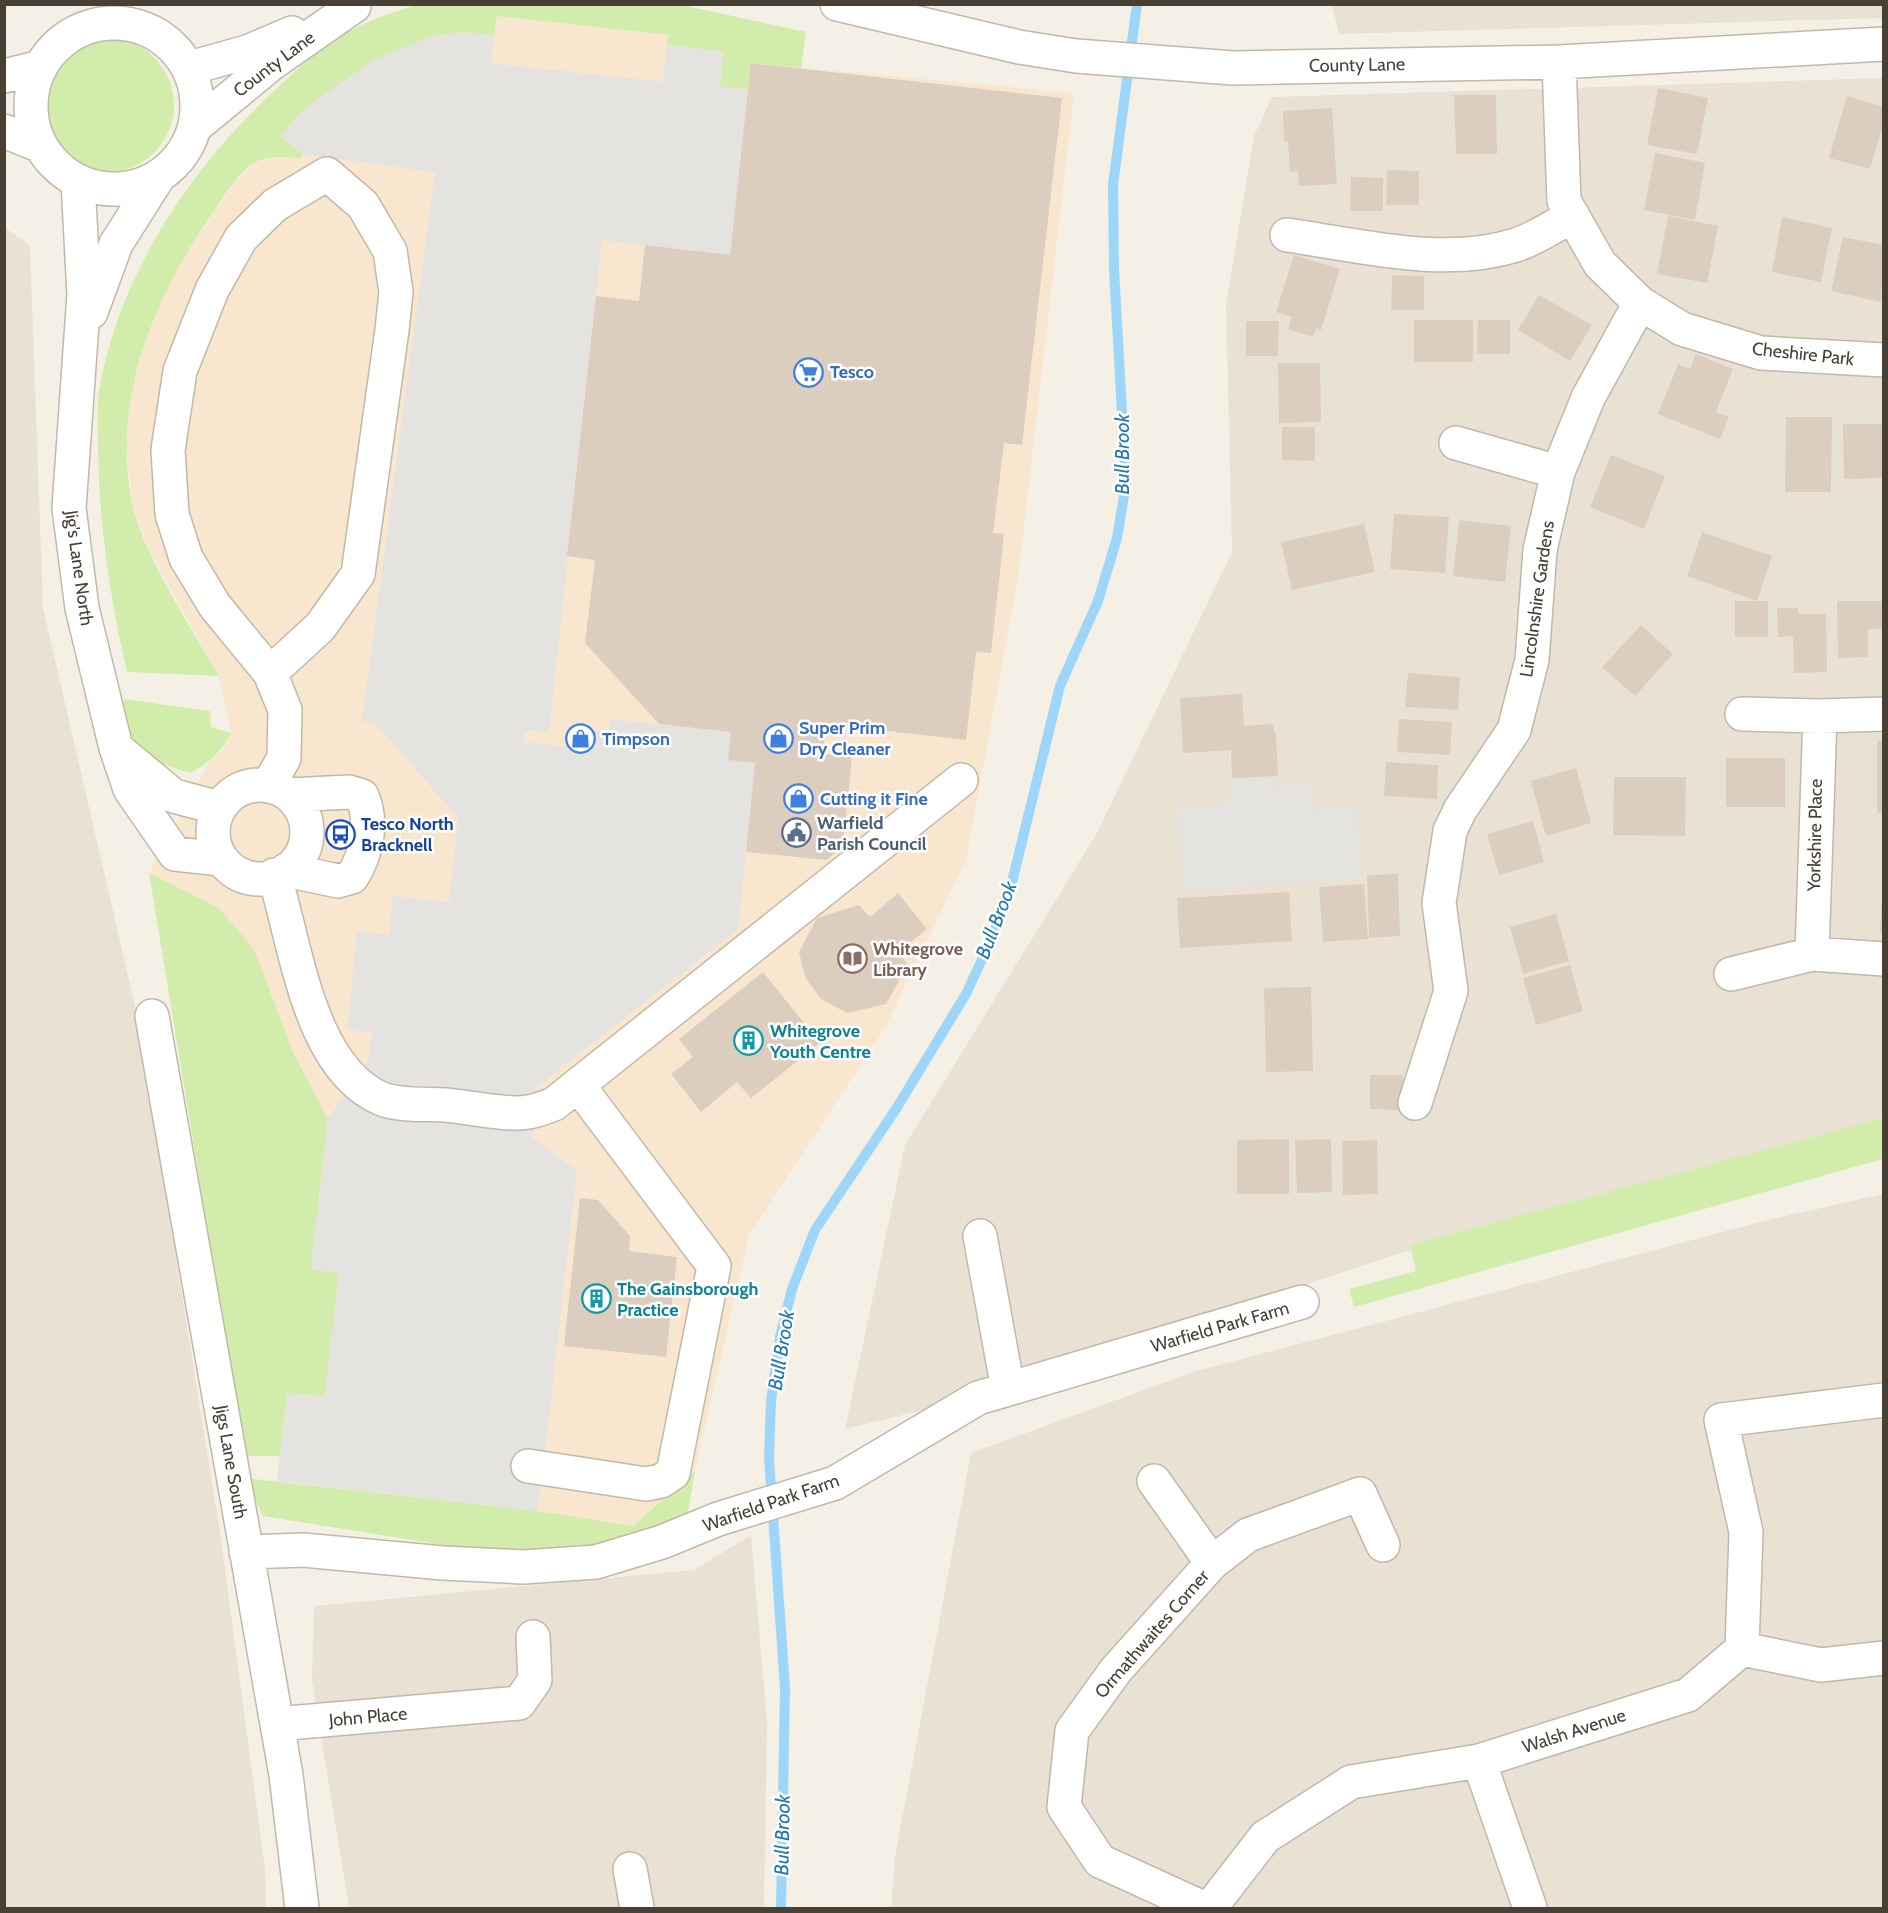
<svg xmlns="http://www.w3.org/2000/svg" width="1888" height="1913" viewBox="0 0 1888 1913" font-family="Cabin,sans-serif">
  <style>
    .residential { fill: #e9e2d4 }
    .commercial { fill: #f9e6cf }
    .green { fill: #d2edab }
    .parking { fill: #e5e3df }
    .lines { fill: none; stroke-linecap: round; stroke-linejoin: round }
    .stream { stroke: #9dd6f8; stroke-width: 10 }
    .building { fill: #dbcebe }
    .minor-casing { stroke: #c1b8a8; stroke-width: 36 }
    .minor { stroke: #fff; stroke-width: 33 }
    .labels { text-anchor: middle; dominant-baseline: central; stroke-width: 5; stroke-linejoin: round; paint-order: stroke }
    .street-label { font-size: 18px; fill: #494035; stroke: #fff }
    .shop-label { font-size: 18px; font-weight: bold; fill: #366cbe; stroke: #fff; text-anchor: start }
    .service-label { font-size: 18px; font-weight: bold; fill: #4e5e75; stroke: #fff; text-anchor: start }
    .transit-label { font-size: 18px; font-weight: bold; fill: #164399; stroke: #fff; text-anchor: start }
    .education-label { font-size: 18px; font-weight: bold; fill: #785e54; stroke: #fff; text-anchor: start }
    .culture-label { font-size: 18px; font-weight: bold; fill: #0d838f; stroke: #fff; text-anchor: start }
    .water-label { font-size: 20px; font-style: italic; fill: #2078ae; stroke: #fff }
  </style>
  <rect width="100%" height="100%" fill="#f5f0e6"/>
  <path class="residential" d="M 1883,4 L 1883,18 L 1339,34 L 1332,5 Z
    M 1883,78 L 1883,1118 L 1388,1257 L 961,1401 L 845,1429 L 905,1145 L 1097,833 L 1232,552 L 1226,305 L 1254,136 L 1272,97 Z
    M 4,227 L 30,246 L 43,608 L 138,1019 L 221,1539 L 265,1869 L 266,1908 L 5,1908 Z
    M 1883,1194 L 1883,1908 L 891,1908 L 895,1856 L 971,1453 L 1196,1371 L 1768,1220 Z
    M 751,1535 L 767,1722 L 764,1908 L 349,1908 L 312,1680 L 314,1606 L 694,1570 Z"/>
  <path class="commercial" d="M 497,16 L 668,35 L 667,46 L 751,63 L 1074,93 L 1018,578 L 966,860 L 885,1028 L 749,1235 L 695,1471 L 633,1526 L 538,1511 L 277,1481 L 325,1397 L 339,1273 L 311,1269 L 328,1119 L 219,908 L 149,873 L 208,764 L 224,748 L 231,733 L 219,676 L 150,552 L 132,504 L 126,445 L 131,392 L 149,330 L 170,278 L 233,184 L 255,163 L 262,159 L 300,158 L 303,153 Z"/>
  <path class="green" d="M 417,5 L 682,5 L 806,32 L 801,68 L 752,63 L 749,89 L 720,87 L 723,52 L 667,45 L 668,35 L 497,16 L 494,35 L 462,32 L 319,98 L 296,118 L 281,137 L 303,154 L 300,158 C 288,158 271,156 260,160 C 239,169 224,197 212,214 C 154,298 111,399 132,503 C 143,555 192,629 219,676 L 127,672 C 110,599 99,523 98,448 C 98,428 96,404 100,385 C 123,264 198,158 288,78 C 299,68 310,56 322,48 C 349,28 385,14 417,5 Z
    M40 105a67 67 0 1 1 134 0a67 67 0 1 1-134 0Z
    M 124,699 L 210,711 L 211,727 L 231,733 C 221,753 209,763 190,773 C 146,760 122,751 124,699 Z
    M 149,873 L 219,908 L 254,949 L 292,1050 L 328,1119 L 311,1269 L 339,1273 L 325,1397 L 287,1393 L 280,1456 L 245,1456 Z
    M 1883,1118 L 1883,1159 L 1354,1307 L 1349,1289 L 1416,1271 L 1410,1245 Z
    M 695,1471 L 688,1513 L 656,1535 L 595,1556 L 455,1547 L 263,1516 L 245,1478 L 538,1511 L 633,1526 Z"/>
  <path class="parking" d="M 462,32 L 494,35 L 491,63 L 663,82 L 667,45 L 723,52 L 720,87 L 748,90 L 730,255 L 602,240 L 549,732 L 525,730 L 524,742 L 593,750 L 596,731 L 608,733 L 610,719 L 731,732 L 728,760 L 755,763 L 738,929 L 537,1087 L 533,1138 L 577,1171 L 538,1511 L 277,1481 L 287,1393 L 325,1397 L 339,1273 L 311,1269 L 328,1119 L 369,1060 L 372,1032 L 347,1030 L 357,931 L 389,935 L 393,896 L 449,902 L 458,818 L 375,723 L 362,721 L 435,172 L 303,154 L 281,137 L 296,118 L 319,98 L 375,59 L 432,36 Z
    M 1271,779 L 1271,787 L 1313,785 L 1315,811 L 1356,808 L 1360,879 L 1182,889 L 1178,806 L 1229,803 L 1228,781 Z"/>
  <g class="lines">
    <path class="stream" d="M 781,1908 L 785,1688 L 769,1458 L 771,1401 L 780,1337 L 792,1289 L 815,1230 L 896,1109 L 966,994 L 991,940 L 1013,878 L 1060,686 L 1098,601 L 1117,538 L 1126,484 L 1114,269 L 1113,185 L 1137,4"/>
  </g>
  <path class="building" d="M 751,63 L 1062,98 L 1022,445 L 1004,443 L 993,533 L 1004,534 L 991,653 L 976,652 L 966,740 L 826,724 L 823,754 L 852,756 L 843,846 L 827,860 L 746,852 L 755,763 L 728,760 L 731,732 L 659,724 L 585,643 L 595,560 L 567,556 L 596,296 L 639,301 L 645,245 L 730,255 Z
    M 1658,88 L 1708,98 L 1697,154 L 1647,145 Z
    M 1454,95 L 1496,95 L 1497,154 L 1456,154 Z
    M 1847,96 L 1884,107 L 1884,122 L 1870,169 L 1829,158 Z
    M 1332,108 L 1337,184 L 1299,186 L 1298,171 L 1290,172 L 1288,142 L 1284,142 L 1283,111 Z
    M 1655,153 L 1705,163 L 1695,220 L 1644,210 Z
    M 1387,170 L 1419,171 L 1419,205 L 1386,205 Z
    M 1351,177 L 1383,178 L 1383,211 L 1350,211 Z
    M 1668,216 L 1718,226 L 1707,283 L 1657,274 Z
    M 1782,217 L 1832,228 L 1821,282 L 1772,272 Z
    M 1843,237 L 1884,245 L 1881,302 L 1831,291 Z
    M 1294,255 L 1340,269 L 1321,330 L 1316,328 L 1313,337 L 1288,329 L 1292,317 L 1276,312 Z
    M 1392,275 L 1424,276 L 1424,310 L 1391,310 Z
    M 1539,295 L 1592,325 L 1570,361 L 1518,330 Z
    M 1414,320 L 1473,320 L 1473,362 L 1414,362 Z
    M 1478,320 L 1510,320 L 1510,354 L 1477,354 Z
    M 1246,321 L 1279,321 L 1278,356 L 1246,356 Z
    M 1696,354 L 1733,369 L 1716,412 L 1729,417 L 1720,439 L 1658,414 L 1678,364 L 1690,369 Z
    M 1278,363 L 1320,363 L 1321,422 L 1279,423 Z
    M 1786,417 L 1832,417 L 1831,492 L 1785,492 Z
    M 1843,424 L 1884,424 L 1884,478 L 1844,479 Z
    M 1282,427 L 1315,427 L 1315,461 L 1282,460 Z
    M 1611,455 L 1665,476 L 1644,529 L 1590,507 Z
    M 1394,514 L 1449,517 L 1445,573 L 1390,569 Z
    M 1459,520 L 1511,526 L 1505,582 L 1453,576 Z
    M 1364,524 L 1375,572 L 1292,590 L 1281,542 Z
    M 1702,532 L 1772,556 L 1757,601 L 1687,576 Z
    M 1735,601 L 1768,601 L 1768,637 L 1735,637 Z
    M 1837,601 L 1884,601 L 1884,629 L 1868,629 L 1868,657 L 1838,658 Z
    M 1777,608 L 1798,608 L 1798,614 L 1826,614 L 1827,672 L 1794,673 L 1793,636 L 1778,637 Z
    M 1641,625 L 1673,654 L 1635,696 L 1602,667 Z
    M 1408,673 L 1460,677 L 1458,710 L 1405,707 Z
    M 1242,694 L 1244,726 L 1272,724 L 1276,735 L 1278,776 L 1232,778 L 1231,750 L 1183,753 L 1180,698 Z
    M 1399,719 L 1452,722 L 1450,755 L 1397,752 Z
    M 569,727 L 596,731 L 593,750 L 566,747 Z
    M 1877,741 L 1884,741 L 1884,813 L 1877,813 Z
    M 1726,758 L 1785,758 L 1785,807 L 1726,807 Z
    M 1386,762 L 1438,765 L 1437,799 L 1384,796 Z
    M 1576,768 L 1591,823 L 1546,836 L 1531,781 Z
    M 1614,777 L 1686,777 L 1685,836 L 1613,835 Z
    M 1533,821 L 1544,862 L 1499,875 L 1487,834 Z
    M 1398,874 L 1400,936 L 1369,938 L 1367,875 Z
    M 1364,884 L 1368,939 L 1323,942 L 1319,887 Z
    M 1289,892 L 1292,941 L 1180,948 L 1177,898 Z
    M 1882,892 L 1884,892 L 1884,933 L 1880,933 Z
    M 898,893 L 927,929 L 899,952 L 908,965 L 886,1004 L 847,1013 L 821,999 L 805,977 L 799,952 L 817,918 L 859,905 L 870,917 Z
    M 1556,914 L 1569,961 L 1523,974 L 1510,927 Z
    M 1570,965 L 1583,1011 L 1536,1025 L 1523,978 Z
    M 763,972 L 820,1043 L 751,1098 L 737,1082 L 701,1112 L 671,1074 L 693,1057 L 679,1039 Z
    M 1311,987 L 1313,1071 L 1266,1072 L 1264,988 Z
    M 1370,1075 L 1403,1075 L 1403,1110 L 1370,1109 Z
    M 1289,1139 L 1289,1194 L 1237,1194 L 1237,1140 Z
    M 1331,1139 L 1332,1192 L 1297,1193 L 1295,1140 Z
    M 1377,1140 L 1378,1194 L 1343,1195 L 1342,1141 Z
    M 580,1198 L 598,1200 L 630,1236 L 629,1251 L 677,1257 L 666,1357 L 564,1346 Z"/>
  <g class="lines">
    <defs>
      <path id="minor" d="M 837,4 L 1019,47 L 1076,56 L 1233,68 L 1559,62 L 1884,44
        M31 106a83 83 0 1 1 166 0a83 83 0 1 1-166 0Z
        M 1559,62 L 1564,201 L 1600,264 L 1640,303 L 1682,329 L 1761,353 L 1884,360
        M 190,68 L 247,52 L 292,33
        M 4,76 L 41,67
        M 197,125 L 271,64 L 354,6
        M 4,131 L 41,146
        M 78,182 L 84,294 L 69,508 L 82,608 L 116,748 L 130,789 L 175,854 L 221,859
        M 1287,235 C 1359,245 1443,268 1516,245 C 1535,239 1555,225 1573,216
        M 91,312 L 116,244 L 157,179
        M 1456,443 L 1558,472
        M 1742,714 L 1820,716 L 1884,714
        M 116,748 L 174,796 L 219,808
        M213 832a47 47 0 1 1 94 0a47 47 0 1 1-94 0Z
        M 268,786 L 284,758 L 285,710 L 270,673 L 215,606 L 186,558 L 172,514 L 168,450 L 180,371 L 212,290 L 241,238 L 275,205 L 327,174 L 363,205 L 390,251 L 396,292 L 392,330 L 358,574 L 320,627 L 270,673
        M 286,870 L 338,881 L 352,877 C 367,854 373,821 362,796 L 349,792 L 289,795
        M 274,875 C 296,943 308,1068 382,1099 C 400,1106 427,1104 446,1105 C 468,1107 508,1116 528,1112 C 537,1111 546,1107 554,1104 L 961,780
        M 1812,954 L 1884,959
        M 1731,974 L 1812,954 L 1820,716
        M 152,1016 L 286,1775 L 302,1908
        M 1415,1103 L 1451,991 L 1439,903 L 1450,831 L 1460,810 L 1514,730 L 1532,660 L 1540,550 L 1558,472 L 1588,398 L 1640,303
        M 980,1236 L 1008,1389
        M 528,1466 L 646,1484 L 661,1481 L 673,1473 L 714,1266 L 578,1085
        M 1154,1481 L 1212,1563
        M 246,1552 L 303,1550 L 443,1563 L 523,1567 L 596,1562 L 662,1542 L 718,1519 L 835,1483 L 978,1398 L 1302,1302
        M 1742,1649 L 1821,1665 L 1884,1658
        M 277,1724 L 519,1703 L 535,1680 L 533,1637
        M 1479,1761 L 1530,1908
        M 630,1869 L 637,1908
        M 1203,1908 L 1100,1861 L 1064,1807 L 1072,1731 L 1116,1670 L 1212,1563 L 1248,1535 L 1360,1494 L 1383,1545
        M 1210,1908 L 1265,1837 L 1351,1782 L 1479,1761 L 1688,1695 L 1742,1649 L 1746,1532 L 1721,1420 L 1884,1400"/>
    </defs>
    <use href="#minor" class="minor-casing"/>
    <use href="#minor" class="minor"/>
  </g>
  <defs>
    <symbol id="supermarket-ring" viewBox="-11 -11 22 22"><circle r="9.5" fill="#fff" stroke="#3f7fe0" stroke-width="1.5"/><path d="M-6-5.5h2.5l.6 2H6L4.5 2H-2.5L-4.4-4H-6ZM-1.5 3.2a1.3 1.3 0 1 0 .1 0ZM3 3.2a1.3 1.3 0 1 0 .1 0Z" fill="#3f7fe0"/></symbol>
    <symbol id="shop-ring" viewBox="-11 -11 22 22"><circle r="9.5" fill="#fff" stroke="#3f7fe0" stroke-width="1.5"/><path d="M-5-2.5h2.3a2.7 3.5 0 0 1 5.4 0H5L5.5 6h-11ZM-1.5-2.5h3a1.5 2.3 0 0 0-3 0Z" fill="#3f7fe0"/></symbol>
    <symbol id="civic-ring" viewBox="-11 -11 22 22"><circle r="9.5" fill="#fff" stroke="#5c6f8a" stroke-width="1.5"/><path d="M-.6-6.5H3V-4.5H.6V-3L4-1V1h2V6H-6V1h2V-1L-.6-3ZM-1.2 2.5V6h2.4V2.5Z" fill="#5c6f8a"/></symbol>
    <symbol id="bus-ring" viewBox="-11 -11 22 22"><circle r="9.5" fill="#fff" stroke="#1a4fb4" stroke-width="1.5"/><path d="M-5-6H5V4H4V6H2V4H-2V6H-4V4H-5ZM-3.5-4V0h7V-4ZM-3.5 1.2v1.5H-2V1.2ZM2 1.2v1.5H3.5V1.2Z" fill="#1a4fb4"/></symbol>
    <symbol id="library-ring" viewBox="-11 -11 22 22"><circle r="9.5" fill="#fff" stroke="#8d6e63" stroke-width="1.5"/><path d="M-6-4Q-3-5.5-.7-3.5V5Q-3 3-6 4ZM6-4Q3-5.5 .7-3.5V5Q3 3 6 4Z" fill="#8d6e63"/></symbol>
    <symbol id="building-ring" viewBox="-11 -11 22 22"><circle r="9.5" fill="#fff" stroke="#0f9aa8" stroke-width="1.5"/><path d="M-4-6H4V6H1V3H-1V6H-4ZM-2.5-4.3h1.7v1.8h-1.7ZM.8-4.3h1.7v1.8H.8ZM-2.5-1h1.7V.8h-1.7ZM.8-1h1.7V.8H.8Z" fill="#0f9aa8"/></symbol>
  </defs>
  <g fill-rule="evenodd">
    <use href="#supermarket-ring" x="792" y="356" width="33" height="33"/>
    <use href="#shop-ring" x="762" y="722" width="33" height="33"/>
    <use href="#shop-ring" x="564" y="722" width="33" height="33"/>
    <use href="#shop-ring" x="782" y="782" width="33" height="33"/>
    <use href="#civic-ring" x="780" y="816" width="33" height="33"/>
    <use href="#bus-ring" x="324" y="818" width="33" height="33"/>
    <use href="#library-ring" x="836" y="942" width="33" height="33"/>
    <use href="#building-ring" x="732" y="1024" width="33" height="33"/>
    <use href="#building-ring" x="580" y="1282" width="33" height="33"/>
  </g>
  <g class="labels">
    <g class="street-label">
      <text transform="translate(274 64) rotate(-37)">County Lane</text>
      <text transform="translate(1357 65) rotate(-1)">County Lane</text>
      <text transform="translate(1803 354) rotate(6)">Cheshire Park</text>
      <text transform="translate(79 568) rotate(82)">Jig's Lane North</text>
      <text transform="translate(1537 599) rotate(-82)">Lincolnshire Gardens</text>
      <text transform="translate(1815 835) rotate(-89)">Yorkshire Place</text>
      <text transform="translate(1220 1327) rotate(-16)">Warfield Park Farm</text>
      <text transform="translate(231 1462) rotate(80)">Jigs Lane South</text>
      <text transform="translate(771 1503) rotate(-19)">Warfield Park Farm</text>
      <text transform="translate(1152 1634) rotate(-49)">Ormathwaites Corner</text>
      <text transform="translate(368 1717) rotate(-5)">John Place</text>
      <text transform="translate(1574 1731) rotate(-18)">Walsh Avenue</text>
    </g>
    <g class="shop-label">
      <text x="830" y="372">Tesco</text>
      <text x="799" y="728">Super Prim<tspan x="799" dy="21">Dry Cleaner</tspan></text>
      <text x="602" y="739">Timpson</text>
      <text x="820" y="799">Cutting it Fine</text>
    </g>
    <g class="service-label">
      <text x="817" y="823">Warfield<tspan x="817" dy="21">Parish Council</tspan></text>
    </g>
    <g class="transit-label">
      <text x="361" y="824">Tesco North<tspan x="361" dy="21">Bracknell</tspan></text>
    </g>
    <g class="education-label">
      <text x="873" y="949">Whitegrove<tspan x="873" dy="21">Library</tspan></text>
    </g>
    <g class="culture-label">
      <text x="770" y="1031">Whitegrove<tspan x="770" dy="21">Youth Centre</tspan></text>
      <text x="617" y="1289">The Gainsborough<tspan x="617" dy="21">Practice</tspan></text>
    </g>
    <g class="water-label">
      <text transform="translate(1122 454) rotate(-90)">Bull Brook</text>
      <text transform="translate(996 920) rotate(-69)">Bull Brook</text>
      <text transform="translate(781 1350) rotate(-81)">Bull Brook</text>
      <text transform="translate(782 1835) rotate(-89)">Bull Brook</text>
    </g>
  </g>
  <rect width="1888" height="1913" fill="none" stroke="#494035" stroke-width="12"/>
</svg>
